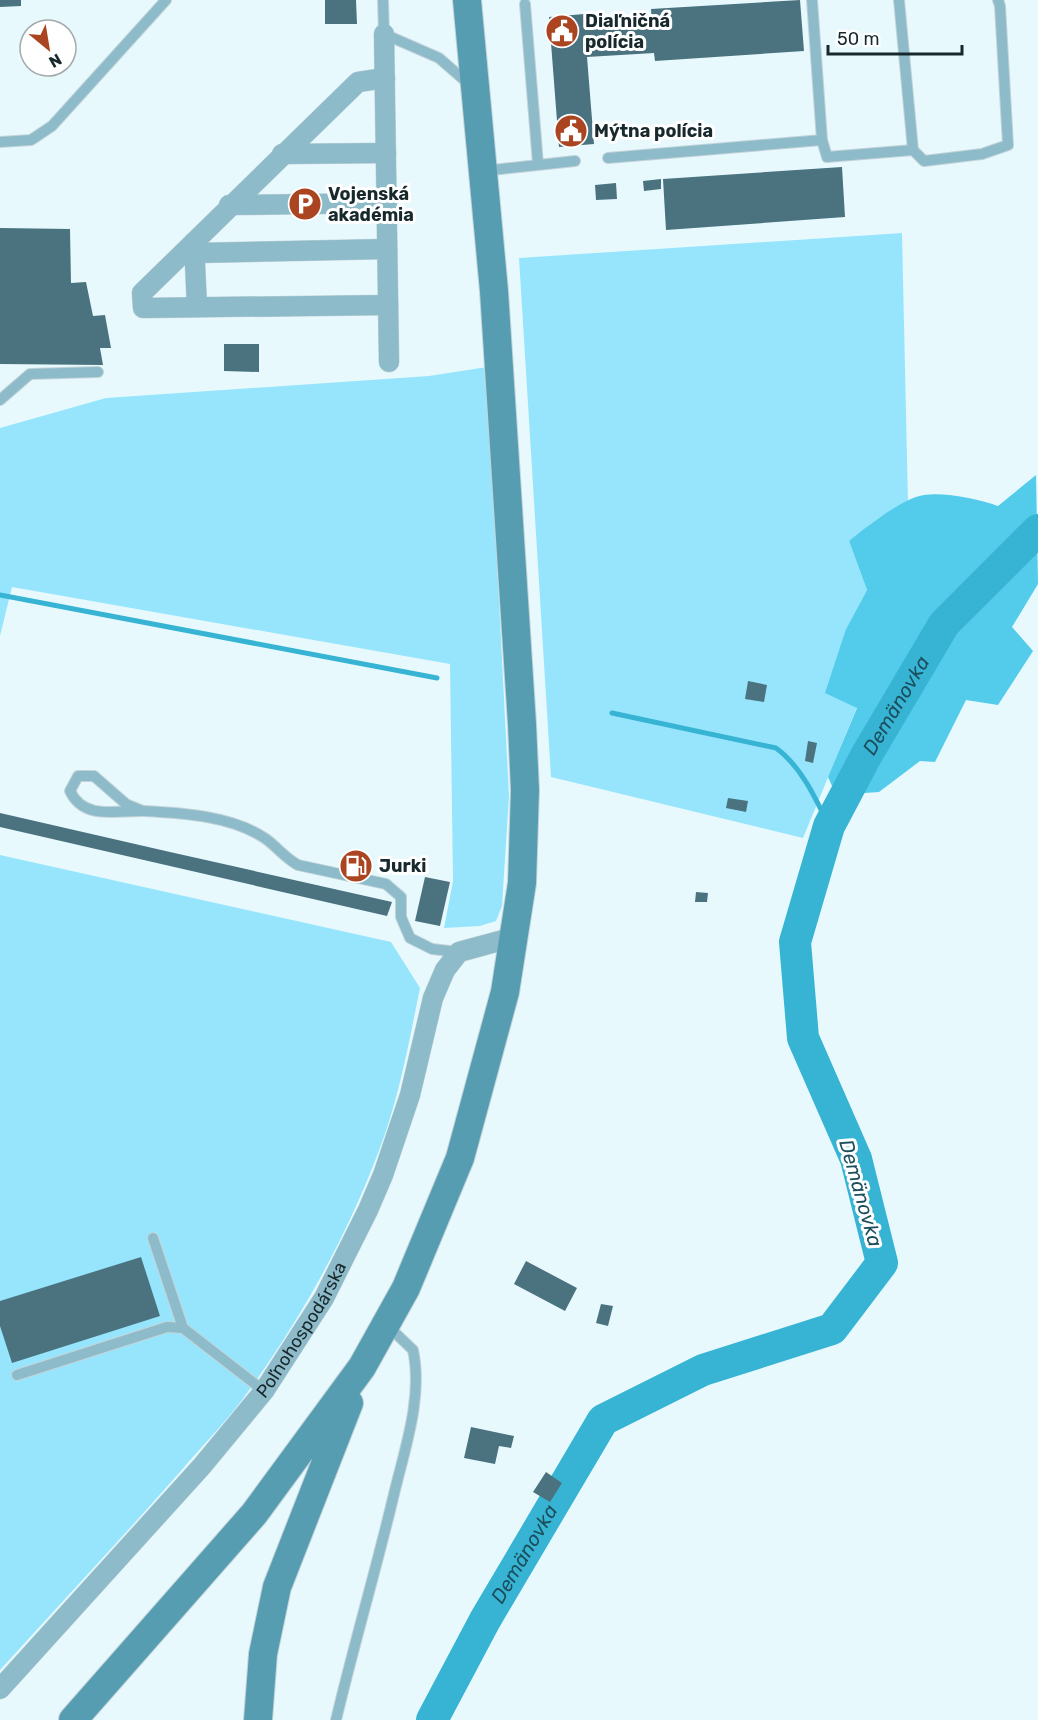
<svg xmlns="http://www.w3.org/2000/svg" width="1038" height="1720" viewBox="0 0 1038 1720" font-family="Rubik,sans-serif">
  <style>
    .green { fill: #97e5fc }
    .forest { fill: #53cbeb }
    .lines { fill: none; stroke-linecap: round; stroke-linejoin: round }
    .stream { stroke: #37b4d4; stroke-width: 5 }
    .river { stroke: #37b4d4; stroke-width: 32 }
    .building { fill: #4a737f }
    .service-casing { stroke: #c3d4d9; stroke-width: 12 }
    .minor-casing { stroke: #c3d4d9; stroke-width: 21 }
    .secondary-casing { stroke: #c3d4d9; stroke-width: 30 }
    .service { stroke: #8ebbc9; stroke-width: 10 }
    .minor { stroke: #8ebbc9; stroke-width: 20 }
    .secondary { stroke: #569db2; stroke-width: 28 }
    .labels { text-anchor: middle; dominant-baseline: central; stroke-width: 6; stroke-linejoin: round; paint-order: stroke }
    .poi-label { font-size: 18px; font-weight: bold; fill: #18292e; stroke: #fff; text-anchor: start }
    .street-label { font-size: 18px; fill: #18292e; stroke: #fff }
    .water-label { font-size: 20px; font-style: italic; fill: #1c4f5d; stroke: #fff }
  </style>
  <rect width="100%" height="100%" fill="#e8f9fe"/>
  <path class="green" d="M 902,233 L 908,503 L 880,517 L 849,541 L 867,590 L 846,629 L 857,707 L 803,838 L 551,777 L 519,258 Z
    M 487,367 L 509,796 L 502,906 L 496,921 L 480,926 L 444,928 L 453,881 L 450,664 L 12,587 L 0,636 L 0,428 L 106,398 L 429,376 Z
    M 0,855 L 391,942 L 420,988 C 410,1037 401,1087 385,1134 C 352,1228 301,1320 242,1400 C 223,1425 200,1448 180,1472 C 121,1539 60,1604 0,1670 Z"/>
  <path class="forest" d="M 1036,475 L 1038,584 L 1012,627 L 1033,651 L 998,705 L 966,700 L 935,762 L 920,761 L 879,792 L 836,795 L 828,777 L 857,708 L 825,693 L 846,629 L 867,590 L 849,541 C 866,527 903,498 924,495 C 945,492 979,499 998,506 Z"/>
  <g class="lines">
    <path class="stream" d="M 0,595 L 437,678
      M 612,713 L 776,748 C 801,766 816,799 829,826"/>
    <path class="river" id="s1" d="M 432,1720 L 485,1620 L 603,1420 L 703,1370 L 832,1329 L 882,1263 L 856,1159 L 803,1038 L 795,942 L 829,826 L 866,756 L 944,624 L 1038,530"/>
  </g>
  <path class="building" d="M 0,0 L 21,0 L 21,6 L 0,7 Z
    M 325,0 L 356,0 L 357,24 L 325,24 Z
    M 800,0 L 804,51 L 655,61 L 654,53 L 587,57 L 594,144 L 559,147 L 549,17 L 584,14 L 585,30 L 652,26 L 651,9 Z
    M 842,167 L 845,217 L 666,230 L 663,179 Z
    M 661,179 L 661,189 L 644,191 L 643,181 Z
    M 616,183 L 617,199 L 596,200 L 595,185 Z
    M 0,228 L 70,229 L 71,283 L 86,282 L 93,316 L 105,315 L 111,348 L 100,348 L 103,365 L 0,364 Z
    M 224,344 L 259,344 L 259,372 L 224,371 Z
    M 748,681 L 767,685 L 764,702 L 745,699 Z
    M 808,741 L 817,743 L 813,763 L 805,761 Z
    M 728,798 L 748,801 L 746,812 L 726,808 Z
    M 0,813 L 170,852 L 392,902 L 387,916 L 0,827 Z
    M 352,850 L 360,852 L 358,857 L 364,858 L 361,871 L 347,868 Z
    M 425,877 L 450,882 L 440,926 L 415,921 Z
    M 696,892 L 708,893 L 707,902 L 695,902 Z
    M 141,1257 L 160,1316 L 12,1363 L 0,1326 L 0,1301 Z
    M 526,1261 L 577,1288 L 565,1311 L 514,1284 Z
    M 601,1304 L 613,1306 L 608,1326 L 596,1323 Z
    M 471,1427 L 514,1436 L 511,1448 L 499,1446 L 495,1464 L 464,1458 Z
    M 546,1472 L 562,1483 L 550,1502 L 533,1492 Z"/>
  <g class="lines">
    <defs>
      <path id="service" d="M 383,0 L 384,34 L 439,58 L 470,85
        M 812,0 L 822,140 L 827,157 L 913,150 L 899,0
        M 525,4 L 538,164
        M 0,142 L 31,140 L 52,126 L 166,0
        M 913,150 L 924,161 L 982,154 L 1008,145 L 1000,6 L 998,0
        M 608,158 L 822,140
        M 483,171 L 575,161
        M 0,400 L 30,374 L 98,372
        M 143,811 L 126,804 L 94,776 L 78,776 L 70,791 C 84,821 118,810 144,811 C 183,813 233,816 266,839 C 277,847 285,858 298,865 L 386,884 L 401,897 L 401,917 L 410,938 L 432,949 L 459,952
        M 153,1238 L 183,1328 L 264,1391
        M 17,1375 L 167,1327 L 183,1328
        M 336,1720 C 354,1644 376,1570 394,1494 C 405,1448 423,1397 413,1350 L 387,1325"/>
      <g id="minor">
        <path d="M 384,34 L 389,362"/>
        <path d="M 385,78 L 358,82 L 142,293 L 143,308 L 388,305"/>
        <path d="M 282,154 L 386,153"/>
        <path d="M 229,205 L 387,203"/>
        <path d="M 194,242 L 197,307"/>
        <path d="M 195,253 L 387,249"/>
        <path id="s2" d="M 0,1689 L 202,1466 L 264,1391 L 324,1298 L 368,1210 L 383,1175 L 410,1095 L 433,998 L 445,970 L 459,952 L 514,937"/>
      </g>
      <path id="secondary" d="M 73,1720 L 254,1514 L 362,1367 L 406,1288 L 460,1158 L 505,992 L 522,883 L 525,790 L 522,724 L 494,291 L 467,0
        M 258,1720 L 263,1654 L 277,1587 L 349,1403"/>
    </defs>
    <use href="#service" class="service-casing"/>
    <use href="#minor" class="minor-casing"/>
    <use href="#secondary" class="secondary-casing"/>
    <use href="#service" class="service"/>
    <use href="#minor" class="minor"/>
    <use href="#secondary" class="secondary"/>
  </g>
  <defs>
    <symbol id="civic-disc" viewBox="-11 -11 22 22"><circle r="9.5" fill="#ab4420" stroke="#fff"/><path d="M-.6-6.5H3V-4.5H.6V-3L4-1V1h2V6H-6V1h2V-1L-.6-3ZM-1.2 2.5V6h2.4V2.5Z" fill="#fff"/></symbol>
    <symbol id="parking-disc" viewBox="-11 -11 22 22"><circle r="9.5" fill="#ab4420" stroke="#fff"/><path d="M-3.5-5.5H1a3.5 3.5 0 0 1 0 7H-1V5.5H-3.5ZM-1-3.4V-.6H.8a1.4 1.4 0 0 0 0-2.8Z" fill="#fff"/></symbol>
    <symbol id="fuel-disc" viewBox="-11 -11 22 22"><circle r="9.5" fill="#ab4420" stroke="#fff"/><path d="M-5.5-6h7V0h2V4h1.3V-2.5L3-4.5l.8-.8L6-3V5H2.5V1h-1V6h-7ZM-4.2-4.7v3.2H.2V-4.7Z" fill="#fff"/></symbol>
  </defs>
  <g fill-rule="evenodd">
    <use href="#civic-disc" x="543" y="12" width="38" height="38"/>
    <use href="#civic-disc" x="552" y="112" width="38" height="38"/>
    <use href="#parking-disc" x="286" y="185" width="38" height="38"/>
    <use href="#fuel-disc" x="337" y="847" width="38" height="38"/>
  </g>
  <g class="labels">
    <g class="poi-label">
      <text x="585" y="21">Diaľničná<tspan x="585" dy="21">polícia</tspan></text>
      <text x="594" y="131">Mýtna polícia</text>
      <text x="328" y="194">Vojenská<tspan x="328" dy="21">akadémia</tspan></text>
      <text x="379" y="866">Jurki</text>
    </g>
    <g class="street-label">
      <text stroke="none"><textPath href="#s2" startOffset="470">Poľnohospodárska</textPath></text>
    </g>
    <g class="water-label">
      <text stroke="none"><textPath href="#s1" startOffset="1270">Demänovka</textPath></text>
      <text transform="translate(861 1193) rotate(74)">Demänovka</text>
      <text stroke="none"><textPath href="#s1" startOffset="190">Demänovka</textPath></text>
    </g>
  </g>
  <g transform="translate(48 48) rotate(150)"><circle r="28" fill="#ffffff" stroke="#a3a9ab" stroke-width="1.5"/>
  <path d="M0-4.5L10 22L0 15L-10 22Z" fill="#ab4420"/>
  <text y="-9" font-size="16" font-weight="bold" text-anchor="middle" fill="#18292e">N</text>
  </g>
  <path d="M828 45v9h134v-9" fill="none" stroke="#18292e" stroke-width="3"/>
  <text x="837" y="45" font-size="18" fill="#18292e" stroke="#ffffff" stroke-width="4.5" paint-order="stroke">50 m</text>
</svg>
